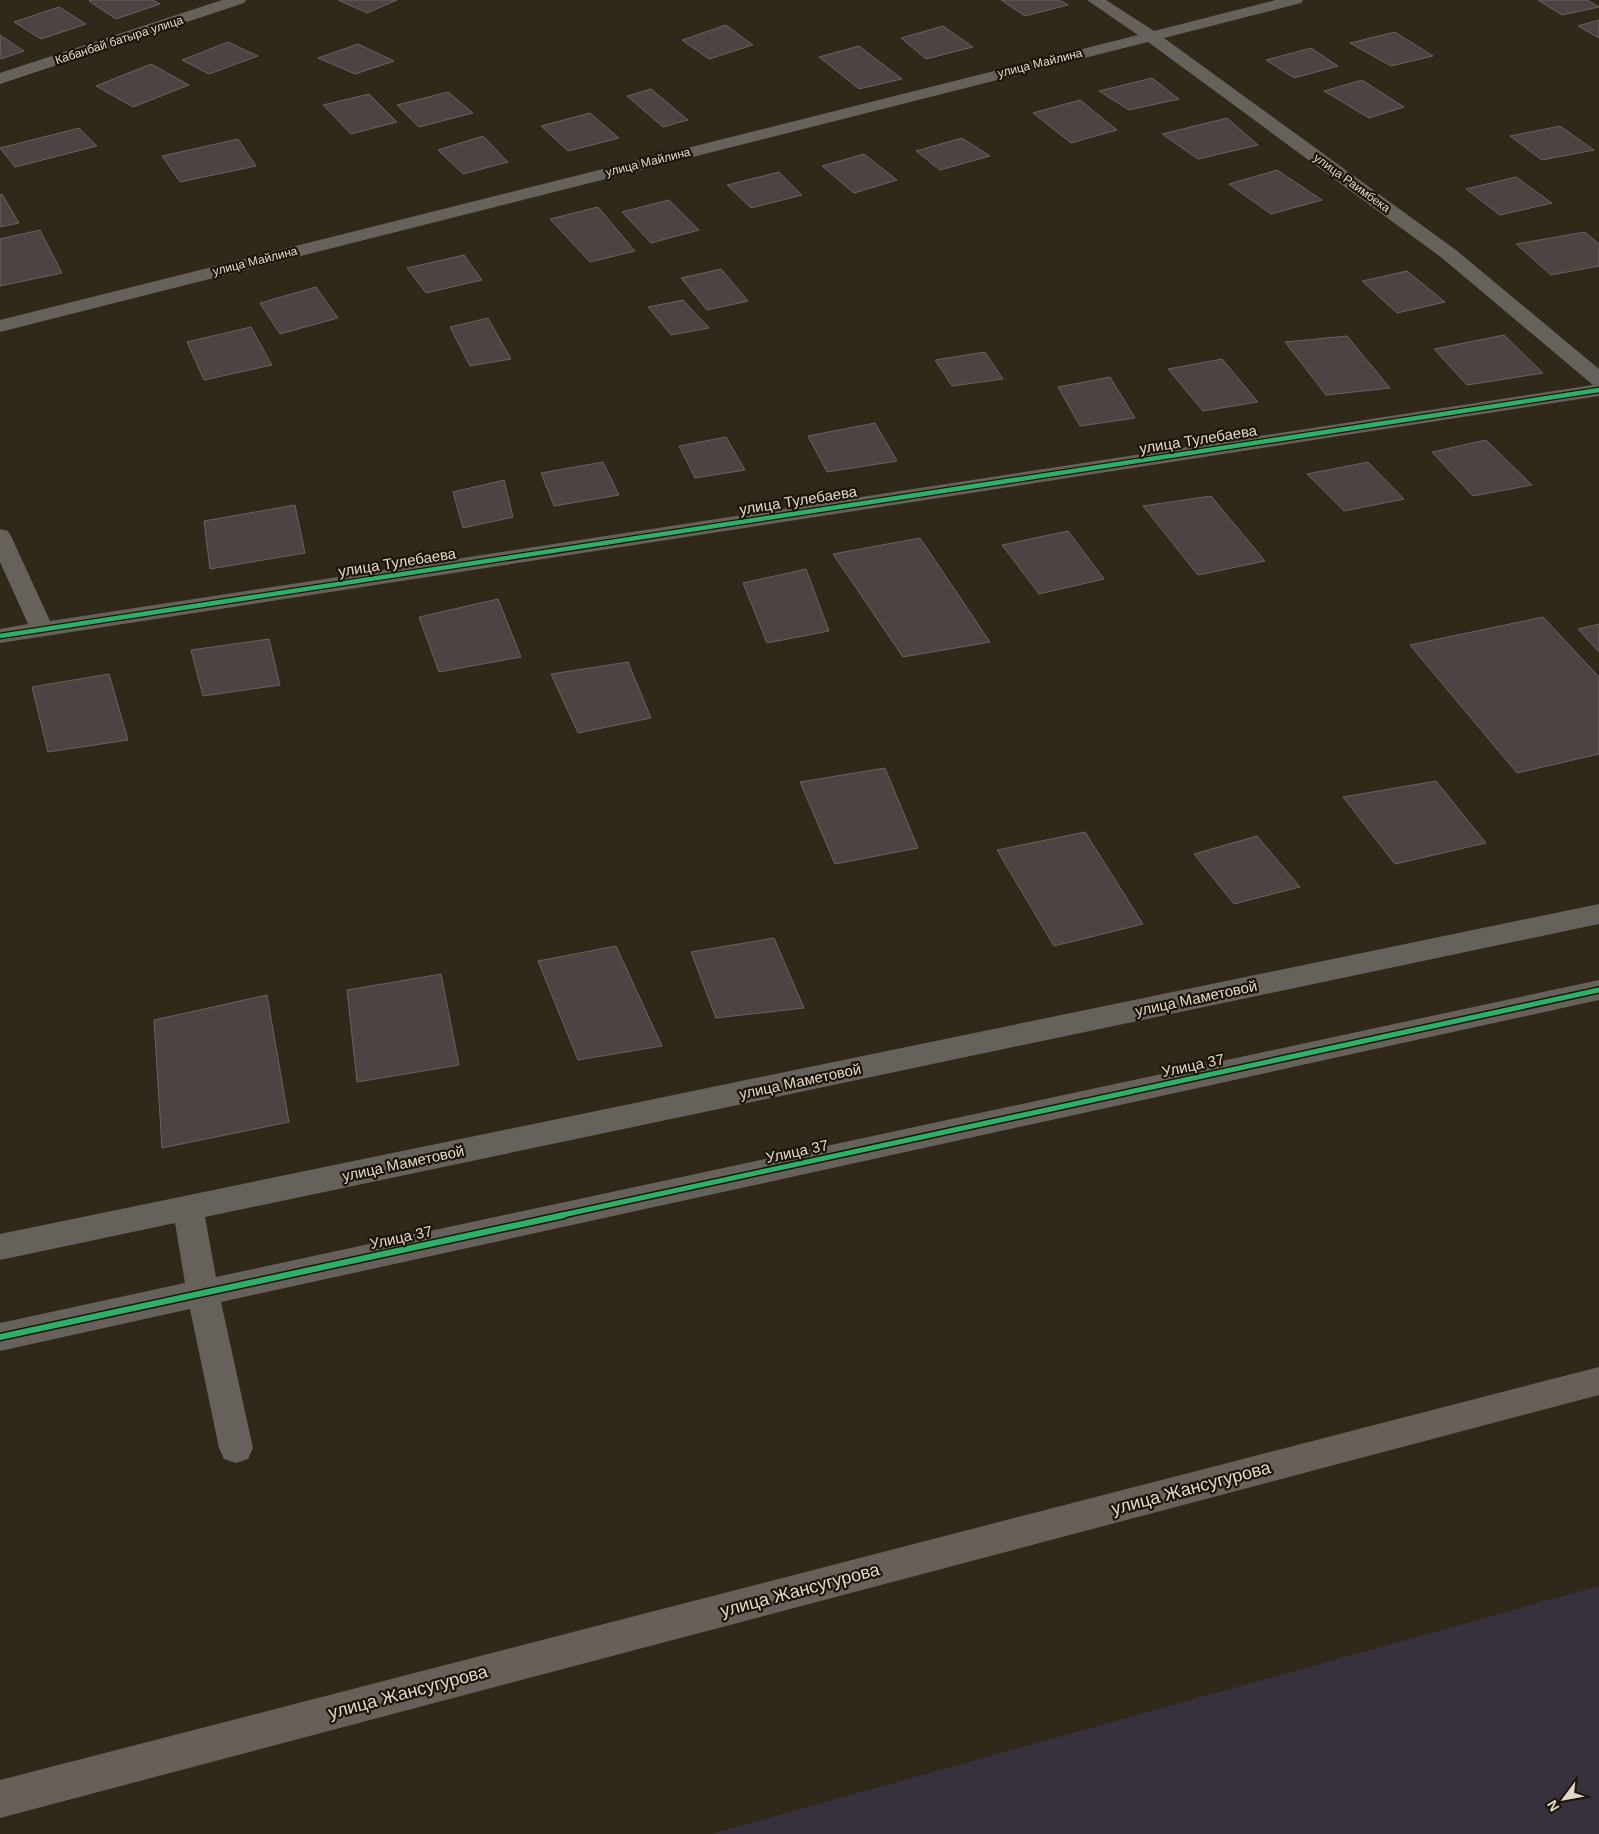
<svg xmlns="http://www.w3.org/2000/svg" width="1599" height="1834" viewBox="0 0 1599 1834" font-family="Arial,sans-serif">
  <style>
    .industrial { fill: #37313d }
    .building { fill: #4b4442; stroke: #696261 }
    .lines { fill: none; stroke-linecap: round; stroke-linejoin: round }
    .minor { fill: #67615c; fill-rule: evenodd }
    .primary { fill: #685f58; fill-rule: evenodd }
    .cycleway-far2-casing { stroke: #1c1509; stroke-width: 7 }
    .cycleway-far1-casing { stroke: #1c1509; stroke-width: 8 }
    .cycleway-casing { stroke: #1c1509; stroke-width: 9 }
    .cycleway-far2 { stroke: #2db169; stroke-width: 4.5 }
    .cycleway-far1 { stroke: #2db169; stroke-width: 5 }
    .cycleway { stroke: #2db169; stroke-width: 6 }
    .labels { text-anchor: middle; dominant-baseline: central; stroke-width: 4.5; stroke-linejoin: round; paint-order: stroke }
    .far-street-label { font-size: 12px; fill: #e2d8c7; stroke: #1c1509 }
    .street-label { font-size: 15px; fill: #e2d8c7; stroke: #1c1509 }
    .near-street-label { font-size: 18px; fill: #e2d8c7; stroke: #1c1509 }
  </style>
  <rect width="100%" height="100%" fill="#302818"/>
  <path class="industrial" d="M 1599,1586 L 1599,1834 L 711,1834 Z"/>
  <path class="building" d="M 92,0 L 153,0 L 160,4 L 116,19 L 89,1 Z
    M 338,0 L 397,0 L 367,13 Z
    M 1001,0 L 1060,0 L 1068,5 L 1025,16 Z
    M 1538,0 L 1587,0 L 1599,7 L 1562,15 Z
    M 59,7 L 86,24 L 41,39 L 14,22 Z
    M 1599,20 L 1599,38 L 1578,26 Z
    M 726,25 L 753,45 L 709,59 L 682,40 Z
    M 943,26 L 973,47 L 926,59 L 901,38 Z
    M 1395,32 L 1433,56 L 1391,66 L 1350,43 Z
    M 0,35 L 24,51 L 1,59 Z
    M 228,42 L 258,56 L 209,74 L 182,60 Z
    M 358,44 L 394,61 L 355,74 L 318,58 Z
    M 859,46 L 902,79 L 859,89 L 819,57 Z
    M 1311,48 L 1338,66 L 1294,78 L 1266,60 Z
    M 151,64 L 189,85 L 133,107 L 96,86 Z
    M 1152,78 L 1179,99 L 1129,110 L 1099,91 Z
    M 1362,80 L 1404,107 L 1369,118 L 1324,91 Z
    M 651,89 L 688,120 L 663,127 L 627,96 Z
    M 448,92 L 473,113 L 419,127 L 397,105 Z
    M 369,94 L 397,122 L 351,134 L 323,105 Z
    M 1080,100 L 1117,130 L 1071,143 L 1033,113 Z
    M 590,113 L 619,138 L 568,151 L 541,126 Z
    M 1227,118 L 1258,145 L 1198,159 L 1162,134 Z
    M 1560,126 L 1594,150 L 1542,160 L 1510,136 Z
    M 79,128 L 97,146 L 15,167 L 0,148 Z
    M 483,136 L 508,162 L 463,174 L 438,150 Z
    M 962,138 L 990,156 L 940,170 L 916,151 Z
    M 238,139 L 256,166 L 180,182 L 162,156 Z
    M 864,154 L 897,180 L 854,193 L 822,166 Z
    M 1277,170 L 1322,200 L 1271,214 L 1229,184 Z
    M 779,172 L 802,195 L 751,208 L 727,185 Z
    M 1516,177 L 1552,203 L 1500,215 L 1466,189 Z
    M 2,194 L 19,223 L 0,227 L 0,195 Z
    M 669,200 L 699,230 L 651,243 L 622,212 Z
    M 598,207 L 635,251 L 590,262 L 550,219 Z
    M 40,230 L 62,273 L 0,286 L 0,239 Z
    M 1585,232 L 1599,244 L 1599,266 L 1551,275 L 1516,244 Z
    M 464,255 L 482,280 L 426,293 L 407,268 Z
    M 721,269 L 748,301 L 707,310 L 681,278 Z
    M 1407,271 L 1445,302 L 1397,313 L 1362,281 Z
    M 316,287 L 338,318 L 280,334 L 260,303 Z
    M 683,300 L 709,328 L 671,335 L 648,307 Z
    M 488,318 L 511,359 L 470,366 L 450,327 Z
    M 251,327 L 272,365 L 204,380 L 187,342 Z
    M 1504,335 L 1543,373 L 1467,385 L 1434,349 Z
    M 1347,336 L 1390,388 L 1326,395 L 1285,342 Z
    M 985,352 L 1003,379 L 952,386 L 935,360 Z
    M 1222,359 L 1258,402 L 1203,411 L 1168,369 Z
    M 1110,377 L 1135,418 L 1080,426 L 1058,387 Z
    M 875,423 L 897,461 L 827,472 L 808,436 Z
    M 726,437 L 745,470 L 695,478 L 679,446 Z
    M 1486,440 L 1532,485 L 1473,496 L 1432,452 Z
    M 603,462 L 619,495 L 554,506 L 541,473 Z
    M 1368,462 L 1404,499 L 1344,511 L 1307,474 Z
    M 504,480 L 513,517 L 463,528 L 453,492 Z
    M 1211,496 L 1265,561 L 1198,575 L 1143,506 Z
    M 295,505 L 305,553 L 210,569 L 204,521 Z
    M 1068,531 L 1104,579 L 1039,594 L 1002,545 Z
    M 920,538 L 990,642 L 903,657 L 833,554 Z
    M 806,569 L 829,631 L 767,643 L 743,583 Z
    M 498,599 L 521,657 L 439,672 L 419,617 Z
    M 1543,617 L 1599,677 L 1599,754 L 1517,773 L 1410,645 Z
    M 1599,624 L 1599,652 L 1578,629 Z
    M 269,639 L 280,685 L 203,696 L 191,650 Z
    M 628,662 L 651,718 L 578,733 L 551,674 Z
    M 109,674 L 128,740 L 48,752 L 32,687 Z
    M 885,768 L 918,848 L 835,864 L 800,782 Z
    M 1436,781 L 1486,843 L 1395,864 L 1343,797 Z
    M 1085,832 L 1143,924 L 1054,946 L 997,850 Z
    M 1257,836 L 1300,887 L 1234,904 L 1194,854 Z
    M 774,938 L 804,1008 L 716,1018 L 691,952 Z
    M 616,946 L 662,1046 L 578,1060 L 538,961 Z
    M 441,974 L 459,1065 L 357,1082 L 347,990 Z
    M 267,995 L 289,1122 L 162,1148 L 154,1020 Z"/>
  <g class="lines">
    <path class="minor" d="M 222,0 L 246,0 L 244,3 L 0,84 L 0,73 Z
      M 1087,0 L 1106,0 L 1154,31 L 1276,0 L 1303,0 L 1301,3 L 1164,38 L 1456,250 L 1599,369 L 1599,396 L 0,643 L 0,629 L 28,624 L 0,562 L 0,529 L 8,531 L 11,536 L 50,621 L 1593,385 L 1442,258 L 1148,42 L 0,332 L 0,320 L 1138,35 Z
      M 1599,904 L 1599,924 L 205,1217 L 216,1277 L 1599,980 L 1599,1000 L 221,1302 L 253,1448 L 248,1459 L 236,1463 L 224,1459 L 219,1448 L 190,1309 L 0,1351 L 0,1323 L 185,1283 L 175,1223 L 0,1260 L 0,1234 Z"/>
    <path class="primary" d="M 1599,1367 L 1599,1395 L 0,1818 L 0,1780 Z"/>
    <defs>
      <path id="cycleway-far2" d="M 0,636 L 1599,390"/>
      <path id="cycleway-far1" d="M 558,1216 L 1599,990"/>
      <path id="cycleway" d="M 0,1337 L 564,1215"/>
    </defs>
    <use href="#cycleway-far2" class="cycleway-far2-casing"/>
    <use href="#cycleway-far1" class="cycleway-far1-casing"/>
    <use href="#cycleway" class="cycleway-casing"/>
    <use href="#cycleway-far2" class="cycleway-far2"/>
    <use href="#cycleway-far1" class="cycleway-far1"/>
    <use href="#cycleway" class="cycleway"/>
  </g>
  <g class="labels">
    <g class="far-street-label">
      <text transform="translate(119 40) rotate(-18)">Кабанбай батыра улица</text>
      <text transform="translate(1040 63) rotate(-14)">улица Майлина</text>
      <text transform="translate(648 162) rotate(-14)">улица Майлина</text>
      <text transform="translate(1352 183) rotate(36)">улица Раимбека</text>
      <text transform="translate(255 261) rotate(-14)">улица Майлина</text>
    </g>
    <g class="street-label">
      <text transform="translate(1198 439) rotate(-9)">улица Тулебаева</text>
      <text transform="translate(798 500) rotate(-9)">улица Тулебаева</text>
      <text transform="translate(397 562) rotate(-9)">улица Тулебаева</text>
      <text transform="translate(1196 998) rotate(-12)">улица Маметовой</text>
      <text transform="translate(1193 1065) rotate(-12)">Улица 37</text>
      <text transform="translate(800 1081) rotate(-12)">улица Маметовой</text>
      <text transform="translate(797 1151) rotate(-12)">Улица 37</text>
      <text transform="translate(403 1163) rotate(-12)">улица Маметовой</text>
      <text transform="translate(401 1237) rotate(-12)">Улица 37</text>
    </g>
    <g class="near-street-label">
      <text transform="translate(1191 1488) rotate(-15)">улица Жансугурова</text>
      <text transform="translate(800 1590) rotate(-15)">улица Жансугурова</text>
      <text transform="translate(408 1692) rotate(-15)">улица Жансугурова</text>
    </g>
  </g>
  <g transform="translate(1564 1799) rotate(238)" stroke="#1c1509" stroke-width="4" paint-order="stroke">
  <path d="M0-4L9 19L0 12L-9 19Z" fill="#e2d8c7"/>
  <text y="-8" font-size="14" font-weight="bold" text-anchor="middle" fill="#e2d8c7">N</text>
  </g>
</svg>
